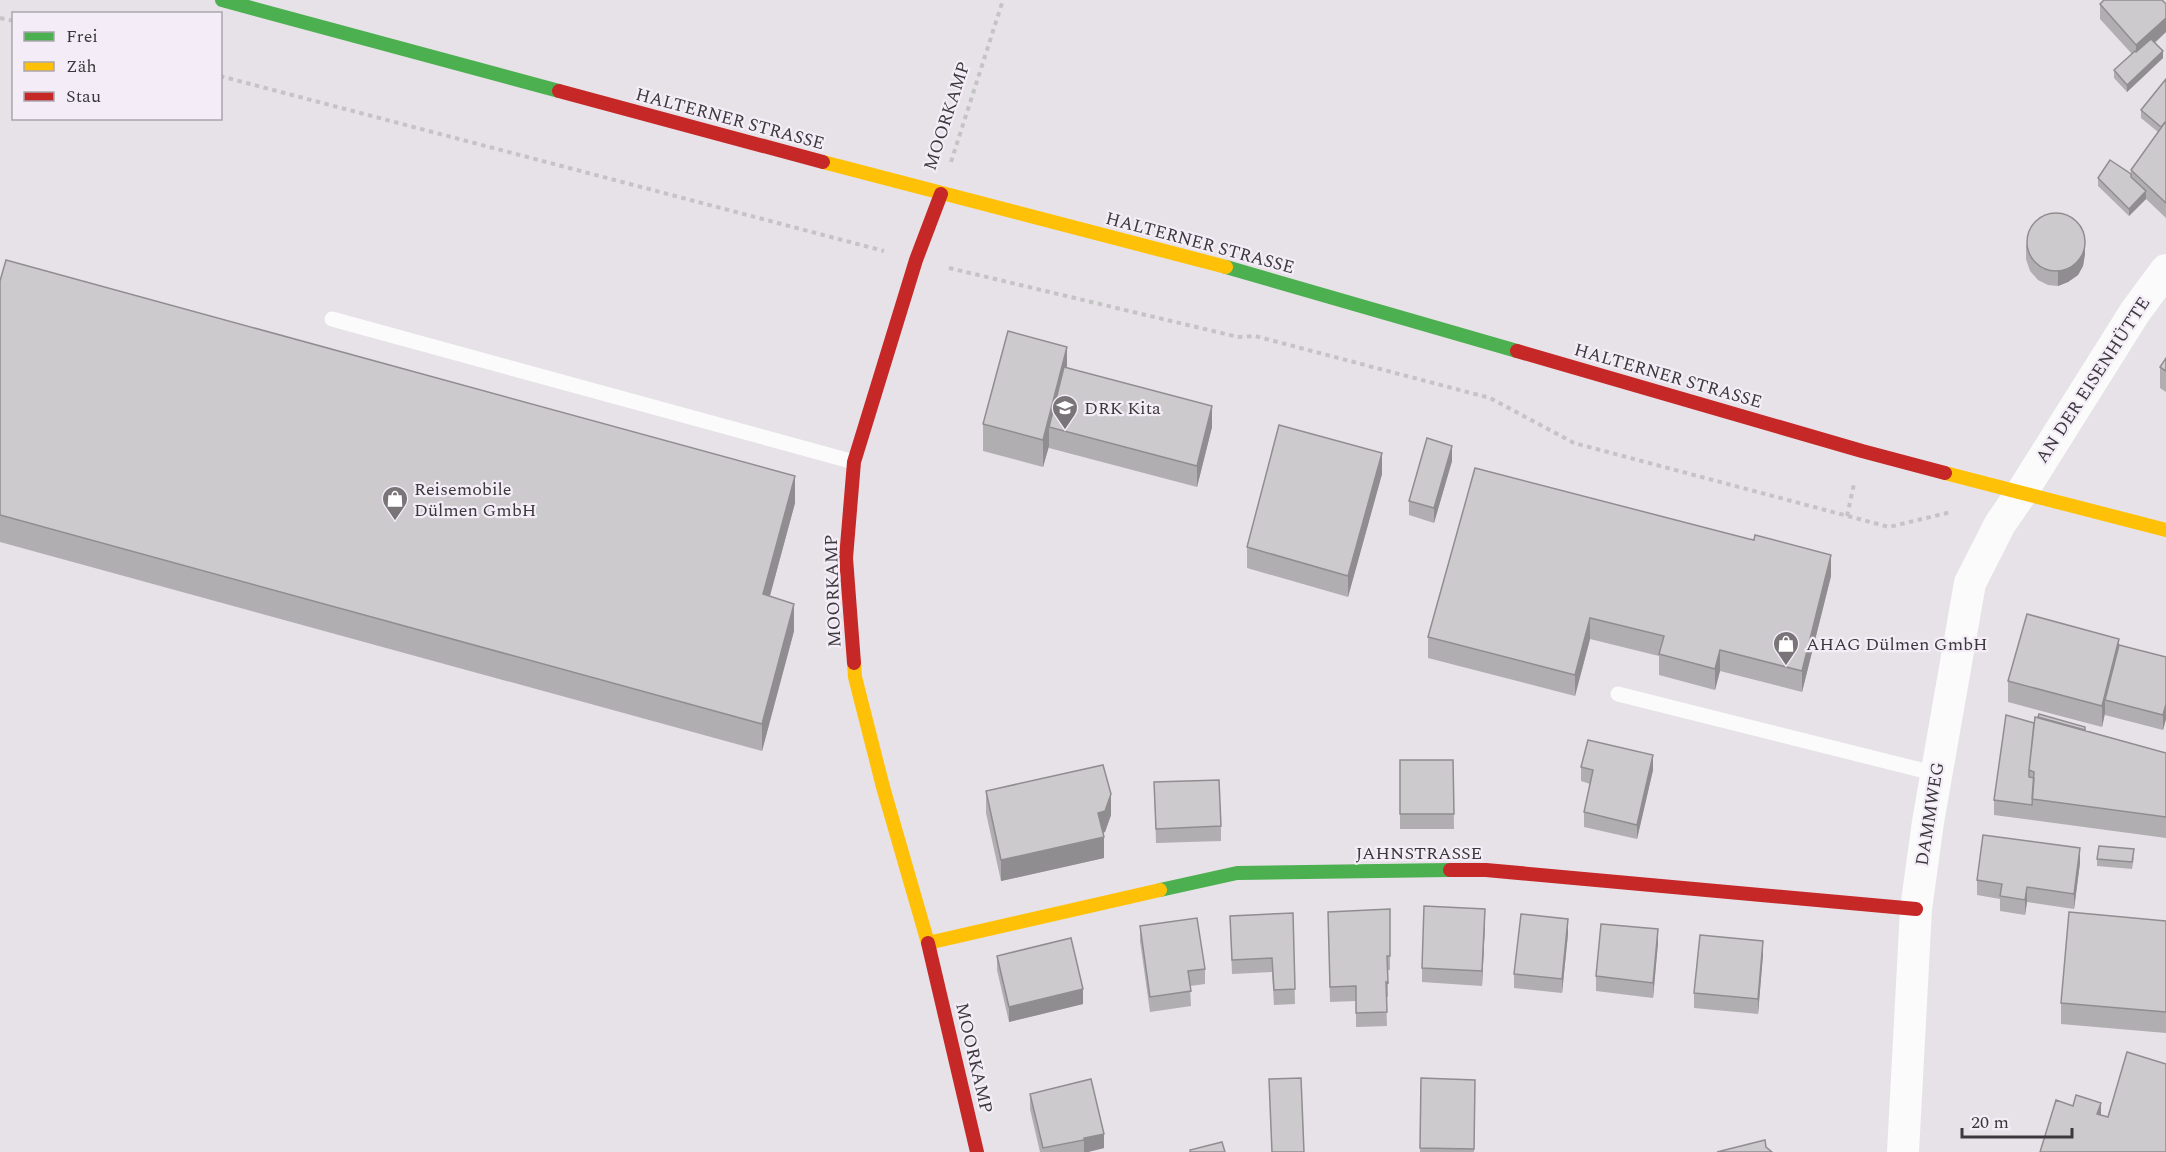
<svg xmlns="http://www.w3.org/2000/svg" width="2166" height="1152" viewBox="0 0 2166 1152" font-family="Spectral,serif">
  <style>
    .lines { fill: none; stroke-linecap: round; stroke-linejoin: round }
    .path { stroke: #c5c4c5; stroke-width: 4; stroke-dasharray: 4.5 4.5; stroke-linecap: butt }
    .lane { stroke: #fbfbfb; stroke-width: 15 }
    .street { stroke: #fbfbfb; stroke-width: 32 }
    .fast { stroke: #4caf50; stroke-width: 14 }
    .slow { stroke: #ffc107; stroke-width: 14 }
    .jam { stroke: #c62828; stroke-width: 14 }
    .wall { fill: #b0aeb1 }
    .shaded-wall { fill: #908d90 }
    .building { fill: #cdcace; stroke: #908d90; stroke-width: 1.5 }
    .labels { text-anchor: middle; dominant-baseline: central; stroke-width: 4.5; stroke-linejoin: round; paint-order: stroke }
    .street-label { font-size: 18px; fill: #3c393d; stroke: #f4edf8 }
    .poi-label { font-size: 18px; fill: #3c393d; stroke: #f4edf8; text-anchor: start }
  </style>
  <rect width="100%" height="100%" fill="#e6e2e7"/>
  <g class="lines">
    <path class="path" d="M 0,18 L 14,21
      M 220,76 L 884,251
      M 951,162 L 1003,0
      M 949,268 L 1238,337 L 1255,336 L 1490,398 L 1574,443 L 1889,527 L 1951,512
      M 1847,516 L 1854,484"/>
    <path class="lane" d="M 332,319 L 854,462
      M 1618,694 L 1937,774"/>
    <path class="street" d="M 1903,1152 L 1916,909 L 1928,822 L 1970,583 L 2000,524 L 2022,492 L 2135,312 L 2166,270"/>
    <path class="fast" d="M 222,0 L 559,91
      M 1226,267 L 1517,351
      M 1160,890 L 1237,873 L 1450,870"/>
    <path class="slow" d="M 823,162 L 1226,267
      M 1945,473 L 2166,530
      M 854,663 L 855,677 L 883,787 L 928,943
      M 928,943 L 1160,890"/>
    <path class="jam" d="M 559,91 L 823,162
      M 1517,351 L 1862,451 L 1945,473
      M 854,663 L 846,558 L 854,462 L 916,260 L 941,194
      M 1450,870 L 1486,870 L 1916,909
      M 928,943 L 977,1152"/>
  </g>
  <path class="wall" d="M 2100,4 L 2166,4 L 2166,32 L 2155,43 L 2163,58 L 2127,92 L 2114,78 L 2114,70 L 2132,54 L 2100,19 Z
    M 2166,79 L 2166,218 L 2146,199 L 2129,216 L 2098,186 L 2098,178 L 2131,174 L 2131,170 L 2158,132 L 2141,118 L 2141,110 Z
    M 2026,245 L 2085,254 L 2083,266 L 2078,275 L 2068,282 L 2058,286 L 2048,285 L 2038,280 L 2030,271 L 2026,259 Z
    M 0,281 L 795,503 L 770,596 L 794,631 L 762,751 L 0,542 Z
    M 2166,358 L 2166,392 L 2160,388 L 2160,367 Z
    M 1067,368 L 1212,427 L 1197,487 L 1049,448 L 1049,446 L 1043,467 L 983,451 L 983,424 Z
    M 1452,461 L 1434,523 L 1409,515 L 1409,501 Z
    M 1382,474 L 1348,597 L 1247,568 L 1247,547 Z
    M 1831,576 L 1802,692 L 1720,671 L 1715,690 L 1659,675 L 1659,656 L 1590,639 L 1575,696 L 1428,658 L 1428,637 Z
    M 2119,645 L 2166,657 L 2166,719 L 2163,730 L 2105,715 L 2105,713 L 2102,727 L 2008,702 L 2008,681 Z
    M 2034,723 L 2085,730 L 2166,753 L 2166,838 L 1994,815 L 1994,800 Z
    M 1400,760 L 1453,760 L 1454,829 L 1400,829 Z
    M 1581,767 L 1653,770 L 1637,839 L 1584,827 L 1584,812 L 1590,784 L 1581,781 Z
    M 1154,782 L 1221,826 L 1221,841 L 1156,843 Z
    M 986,791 L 1111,815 L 1105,832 L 1103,833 L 1104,858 L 1001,881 L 986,813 Z
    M 2134,857 L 2132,869 L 2097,866 L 2097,859 Z
    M 2080,863 L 2074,909 L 2027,902 L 2025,915 L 2000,911 L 2000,899 L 1977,895 L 1977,880 Z
    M 1390,909 L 1390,970 L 1388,970 L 1388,997 L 1386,997 L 1387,1026 L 1356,1027 L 1356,1001 L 1330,1002 L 1328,912 Z
    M 1293,913 L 1295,1004 L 1274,1005 L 1272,972 L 1232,974 L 1230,916 Z
    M 2166,921 L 2166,1033 L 2061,1024 L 2061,1003 Z
    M 1485,923 L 1482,986 L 1422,982 L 1422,968 Z
    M 1140,926 L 1205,969 L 1205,984 L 1190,986 L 1191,1006 L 1150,1012 L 1140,941 Z
    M 1568,934 L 1562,993 L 1514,988 L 1514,974 Z
    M 1658,943 L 1653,998 L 1596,991 L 1596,976 Z
    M 1763,955 L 1758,1014 L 1694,1008 L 1694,993 Z
    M 997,956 L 1083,1004 L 1009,1022 L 997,970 Z
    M 1421,1078 L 1475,1080 L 1474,1152 L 1420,1152 Z
    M 1030,1094 L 1104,1148 L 1088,1152 L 1040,1152 L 1030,1109 Z"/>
  <path class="shaded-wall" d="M 2166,18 L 2166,32 L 2136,59 L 2136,45 Z
    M 2163,51 L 2163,58 L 2127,92 L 2127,85 Z
    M 2146,191 L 2146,199 L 2129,216 L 2129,209 Z
    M 2085,240 L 2085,254 L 2083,266 L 2078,275 L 2068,282 L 2058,286 L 2058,271 Z
    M 1067,347 L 1067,374 L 1049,427 L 1049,446 L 1043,467 L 1043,440 Z
    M 1212,406 L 1212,427 L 1197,487 L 1197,466 Z
    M 1452,446 L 1452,461 L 1434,523 L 1434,508 Z
    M 1382,453 L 1382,474 L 1348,597 L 1348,576 Z
    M 795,476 L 795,503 L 763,621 L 763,594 Z
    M 1831,555 L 1831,576 L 1802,692 L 1802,671 Z
    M 794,604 L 794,631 L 762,751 L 762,724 Z
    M 1590,618 L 1590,639 L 1575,696 L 1575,675 Z
    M 2119,639 L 2119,660 L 2105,700 L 2105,713 L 2102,727 L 2102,706 Z
    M 1720,650 L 1720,671 L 1715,690 L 1715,669 Z
    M 2166,704 L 2166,719 L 2163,730 L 2163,715 Z
    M 1653,755 L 1653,770 L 1637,839 L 1637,825 Z
    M 1111,794 L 1111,815 L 1105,832 L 1098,834 L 1098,813 Z
    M 1104,837 L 1104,858 L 1001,881 L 1001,860 Z
    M 2080,848 L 2080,863 L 2074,909 L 2074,894 Z
    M 2027,887 L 2027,902 L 2025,915 L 2025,900 Z
    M 1485,909 L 1485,923 L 1482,986 L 1482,971 Z
    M 1568,919 L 1568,934 L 1562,993 L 1562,979 Z
    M 1658,929 L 1658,943 L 1653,998 L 1653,983 Z
    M 1763,941 L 1763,955 L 1758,1014 L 1758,999 Z
    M 1083,989 L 1083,1004 L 1009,1022 L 1009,1007 Z
    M 2101,1103 L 2101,1130 L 2097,1114 Z
    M 1104,1134 L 1104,1148 L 1088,1152 L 1084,1152 L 1084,1138 Z"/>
  <path class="building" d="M 2104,0 L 2162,0 L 2166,4 L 2166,18 L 2136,45 L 2100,4 Z
    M 2151,39 L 2163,51 L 2127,85 L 2114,70 L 2135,51 L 2136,52 Z
    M 2166,79 L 2166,121 L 2161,127 L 2141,110 Z
    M 2166,121 L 2166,203 L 2131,170 Z
    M 2110,160 L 2131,174 L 2131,177 L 2146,191 L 2129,209 L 2098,178 Z
    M2027 242a29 29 0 1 1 58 0a29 29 0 1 1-58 0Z
    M 6,260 L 795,476 L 763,594 L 794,604 L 762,724 L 0,515 L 0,281 Z
    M 1008,331 L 1067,347 L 1043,440 L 983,424 Z
    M 2166,358 L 2166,371 L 2160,367 Z
    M 1064,367 L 1212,406 L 1197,466 L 1049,427 Z
    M 1279,425 L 1382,453 L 1348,576 L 1247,547 Z
    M 1427,438 L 1452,446 L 1434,508 L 1409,501 Z
    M 1475,468 L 1749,539 L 1754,540 L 1755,535 L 1831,555 L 1802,671 L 1720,650 L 1715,669 L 1659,654 L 1664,636 L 1590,618 L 1575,675 L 1428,637 Z
    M 2027,614 L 2119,639 L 2102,706 L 2008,681 Z
    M 2119,645 L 2166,657 L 2166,704 L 2163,715 L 2105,700 Z
    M 2039,714 L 2085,727 L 2085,730 L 2038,717 Z
    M 2006,715 L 2034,723 L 2029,770 L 2029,777 L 2034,778 L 2032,805 L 1994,800 Z
    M 2035,717 L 2166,753 L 2166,817 L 2032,799 L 2034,772 L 2029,770 Z
    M 1588,740 L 1653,755 L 1637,825 L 1584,812 L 1593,770 L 1581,767 Z
    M 1400,760 L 1453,760 L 1454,814 L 1400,814 Z
    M 1103,765 L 1111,794 L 1105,811 L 1098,813 L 1104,837 L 1001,860 L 986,791 Z
    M 1219,780 L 1221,826 L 1156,829 L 1154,782 Z
    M 1983,835 L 2080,848 L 2074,894 L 2027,887 L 2025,900 L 2000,896 L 2002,884 L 1977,880 Z
    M 2099,846 L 2134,849 L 2132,862 L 2097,859 Z
    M 1424,906 L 1485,909 L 1482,971 L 1422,968 Z
    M 1390,909 L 1390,956 L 1387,956 L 1388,983 L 1386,982 L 1387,1012 L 1356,1013 L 1356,986 L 1330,987 L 1328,912 Z
    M 2069,912 L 2166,921 L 2166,1012 L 2061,1003 Z
    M 1293,913 L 1295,989 L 1274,990 L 1272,958 L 1232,960 L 1230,916 Z
    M 1521,914 L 1568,919 L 1562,979 L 1514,974 Z
    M 1197,918 L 1205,969 L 1188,971 L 1191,991 L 1150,997 L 1140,926 Z
    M 1601,924 L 1658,929 L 1653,983 L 1596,976 Z
    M 1700,935 L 1763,941 L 1758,999 L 1694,993 Z
    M 1071,938 L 1083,989 L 1009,1007 L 997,956 Z
    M 2127,1052 L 2166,1064 L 2166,1152 L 2040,1152 L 2056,1100 L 2073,1106 L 2076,1095 L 2101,1103 L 2097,1114 L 2108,1117 Z
    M 1301,1078 L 1304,1152 L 1272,1152 L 1269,1079 Z
    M 1421,1078 L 1475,1080 L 1474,1149 L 1420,1148 Z
    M 1091,1079 L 1104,1134 L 1084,1138 L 1084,1140 L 1043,1148 L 1030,1094 Z
    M 1765,1140 L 1766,1147 L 1772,1152 L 1717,1152 Z
    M 1222,1142 L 1225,1152 L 1190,1152 L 1190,1150 Z"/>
  <defs>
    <symbol id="school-pin" viewBox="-11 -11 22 30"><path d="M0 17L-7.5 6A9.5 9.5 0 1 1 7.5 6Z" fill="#787478" stroke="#f4edf8"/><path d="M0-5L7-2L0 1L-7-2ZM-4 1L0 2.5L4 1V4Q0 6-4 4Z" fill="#fff"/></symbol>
    <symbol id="shop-pin" viewBox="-11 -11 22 30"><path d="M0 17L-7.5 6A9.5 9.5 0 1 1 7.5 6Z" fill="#787478" stroke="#f4edf8"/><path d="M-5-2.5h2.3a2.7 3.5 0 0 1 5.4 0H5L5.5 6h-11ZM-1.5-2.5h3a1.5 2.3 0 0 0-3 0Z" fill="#fff"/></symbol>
  </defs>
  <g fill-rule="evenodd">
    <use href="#school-pin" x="1050" y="393" width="30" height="40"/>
    <use href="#shop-pin" x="380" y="484" width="30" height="40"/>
    <use href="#shop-pin" x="1771" y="629" width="30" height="40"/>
  </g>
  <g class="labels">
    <g class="street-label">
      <text transform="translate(947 116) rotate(-72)">MOORKAMP</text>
      <text transform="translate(730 119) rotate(15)">HALTERNER STRASSE</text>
      <text transform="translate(1200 243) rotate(15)">HALTERNER STRASSE</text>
      <text transform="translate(1668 376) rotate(16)">HALTERNER STRASSE</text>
      <text transform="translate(2093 380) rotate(-57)">AN DER EISENHÜTTE</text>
      <text transform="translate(833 591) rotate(-92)">MOORKAMP</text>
      <text transform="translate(1930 814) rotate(-81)">DAMMWEG</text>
      <text x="1419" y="853">JAHNSTRASSE</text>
      <text transform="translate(974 1058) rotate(77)">MOORKAMP</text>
    </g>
    <g class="poi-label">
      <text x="1084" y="408">DRK Kita</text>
      <text x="414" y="489">Reisemobile<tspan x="414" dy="21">Dülmen GmbH</tspan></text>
      <text x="1806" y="644">AHAG Dülmen GmbH</text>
    </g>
  </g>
  <rect x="12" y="12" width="210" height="108" fill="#f4edf8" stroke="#aaa5ad" stroke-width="1.5"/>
  <rect x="24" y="32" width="30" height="9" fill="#4caf50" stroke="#aaa5ad" stroke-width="1.5"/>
  <text x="66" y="42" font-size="18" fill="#3c393d">Frei</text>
  <rect x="24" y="62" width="30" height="9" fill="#ffc107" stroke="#aaa5ad" stroke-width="1.5"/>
  <text x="66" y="72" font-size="18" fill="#3c393d">Zäh</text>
  <rect x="24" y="92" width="30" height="9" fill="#c62828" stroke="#aaa5ad" stroke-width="1.5"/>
  <text x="66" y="102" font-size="18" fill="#3c393d">Stau</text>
  <path d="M1962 1128v9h110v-9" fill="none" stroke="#3c393d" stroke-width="3"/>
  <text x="1971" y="1128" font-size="18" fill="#3c393d" stroke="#f4edf8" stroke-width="4.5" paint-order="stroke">20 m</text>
</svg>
